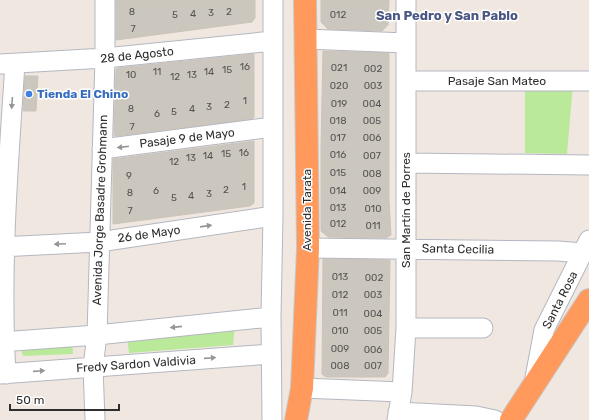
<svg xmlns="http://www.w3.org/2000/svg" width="589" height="420" viewBox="0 0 589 420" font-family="Rubik,sans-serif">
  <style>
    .green { fill: #b9e999 }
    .building { fill: #cbc6be; stroke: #ccc4b9 }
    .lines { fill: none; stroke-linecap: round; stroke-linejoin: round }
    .minor-casing { stroke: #b4b7c2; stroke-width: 21 }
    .highway-casing { stroke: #c9c9c9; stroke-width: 24 }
    .minor { stroke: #fff; stroke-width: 19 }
    .highway { stroke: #ff995c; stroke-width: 22 }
    .oneway { fill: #969696 }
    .shop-dot { fill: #3f7fe0; stroke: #fff; stroke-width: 1.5 }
    .labels { text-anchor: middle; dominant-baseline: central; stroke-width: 3; stroke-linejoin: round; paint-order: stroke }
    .number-label { font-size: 10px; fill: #555452 }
    .street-label { font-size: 12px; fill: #2e2e2e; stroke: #fff }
    .shop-label { font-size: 12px; font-weight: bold; fill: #366cbe; stroke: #fff; text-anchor: start }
    .neighbourhood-label { font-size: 13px; font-weight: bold; fill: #4a5783; stroke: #fff }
  </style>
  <rect width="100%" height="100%" fill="#f0e8e0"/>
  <path class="green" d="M 525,84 L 573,84 L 567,154 L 525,153 Z
    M 235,327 L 233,345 L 129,353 L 127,338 Z
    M 72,341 L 73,354 L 23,356 L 20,345 Z"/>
  <path class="building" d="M 116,0 L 255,0 L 255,18 L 252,22 L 116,40 Z
    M 321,0 L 389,0 L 388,25 L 382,31 L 328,29 L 321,22 Z
    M 323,51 L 389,53 L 389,201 L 391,235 L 386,238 L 328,237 L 321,231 L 321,146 Z
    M 254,54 L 254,117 L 252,119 L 116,136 L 114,135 L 116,69 L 118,68 Z
    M 25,76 L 38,76 L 36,111 L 23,111 Z
    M 254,141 L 254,203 L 250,206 L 113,224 L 113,159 Z
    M 323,259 L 390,260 L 388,373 L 385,377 L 326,377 L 322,374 Z"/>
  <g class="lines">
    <defs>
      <path id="minor" d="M 305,39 L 406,43
        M 0,64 L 105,58 L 273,41
        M 406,81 L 589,81
        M 102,149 L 273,127
        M 406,163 L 589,165
        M 0,247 L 99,242 L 273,216
        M 308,248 L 558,251 L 583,253
        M 406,328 L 483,328
        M 0,342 L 97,335 L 271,317
        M 0,374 L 271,354
        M 6,374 C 0,271 8,167 15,64
        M 534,383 L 544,330 L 589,240
        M 302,388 L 402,392
        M 398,412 L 476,416 L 495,420
        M 95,420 L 93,367 L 97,335 L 105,58 L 105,0
        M 272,420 L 271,317 L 273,216 L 273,0
        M 397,420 L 402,392 L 406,328 L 406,0"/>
      <path id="highway" d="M 296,420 L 302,388 L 308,248 L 305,0
        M 511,420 L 589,300"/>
    </defs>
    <use href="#minor" class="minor-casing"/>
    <use href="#highway" class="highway-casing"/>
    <use href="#minor" class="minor"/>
    <use href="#highway" class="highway"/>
  </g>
  <defs><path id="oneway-solid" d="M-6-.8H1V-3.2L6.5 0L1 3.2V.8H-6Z"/></defs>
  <g class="oneway">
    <use href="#oneway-solid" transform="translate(12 103) rotate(94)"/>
    <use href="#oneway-solid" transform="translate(123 147) rotate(173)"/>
    <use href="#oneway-solid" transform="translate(206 226) rotate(-8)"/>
    <use href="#oneway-solid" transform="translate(60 244) rotate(177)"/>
    <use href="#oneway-solid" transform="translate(176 327) rotate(174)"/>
    <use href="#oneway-solid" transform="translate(210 358) rotate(-4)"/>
    <use href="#oneway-solid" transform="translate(39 371) rotate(-4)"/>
  </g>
  <circle class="shop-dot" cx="29" cy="94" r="4"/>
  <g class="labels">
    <g class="number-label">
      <text x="132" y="12">8</text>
      <text x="229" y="12">2</text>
      <text x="211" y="13">3</text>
      <text x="193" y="14">4</text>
      <text x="175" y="15">5</text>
      <text x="338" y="15">012</text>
      <text x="133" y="29">7</text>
      <text x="245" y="67">16</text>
      <text x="339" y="68">021</text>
      <text x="373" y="69">002</text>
      <text x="227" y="70">15</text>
      <text x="157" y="72">11</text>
      <text x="209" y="72">14</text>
      <text x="131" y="75">10</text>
      <text x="192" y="75">13</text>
      <text x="175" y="77">12</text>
      <text x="339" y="86">020</text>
      <text x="373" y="86">003</text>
      <text x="245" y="101">1</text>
      <text x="339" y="104">019</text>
      <text x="372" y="104">004</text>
      <text x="227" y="105">2</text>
      <text x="209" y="107">3</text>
      <text x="131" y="109">8</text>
      <text x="192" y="109">4</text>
      <text x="174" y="112">5</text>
      <text x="157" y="114">6</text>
      <text x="338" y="121">018</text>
      <text x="372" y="121">005</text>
      <text x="132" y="127">7</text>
      <text x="338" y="138">017</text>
      <text x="372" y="138">006</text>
      <text x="244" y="153">16</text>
      <text x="226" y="154">15</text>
      <text x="338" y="155">016</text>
      <text x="208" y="156">14</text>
      <text x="372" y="156">007</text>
      <text x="191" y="158">13</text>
      <text x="174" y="162">12</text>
      <text x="338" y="173">015</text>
      <text x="372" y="174">008</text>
      <text x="129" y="176">9</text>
      <text x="244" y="187">1</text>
      <text x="226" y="190">2</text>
      <text x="156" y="191">6</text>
      <text x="338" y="191">014</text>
      <text x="372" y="191">009</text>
      <text x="130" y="193">8</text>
      <text x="209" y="194">3</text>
      <text x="191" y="196">4</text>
      <text x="174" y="198">5</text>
      <text x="338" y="208">013</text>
      <text x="373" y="209">010</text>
      <text x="130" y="211">7</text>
      <text x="338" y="224">012</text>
      <text x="373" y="226">011</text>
      <text x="340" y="277">013</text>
      <text x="374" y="278">002</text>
      <text x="340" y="295">012</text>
      <text x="373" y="295">003</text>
      <text x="340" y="313">011</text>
      <text x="373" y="314">004</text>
      <text x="340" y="331">010</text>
      <text x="373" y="331">005</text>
      <text x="340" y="349">009</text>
      <text x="373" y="350">006</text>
      <text x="340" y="366">008</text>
      <text x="373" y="366">007</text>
    </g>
    <g class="street-label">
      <text transform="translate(137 55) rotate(-6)">28 de Agosto</text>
      <text x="497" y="81">Pasaje San Mateo</text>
      <text transform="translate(187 138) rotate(-7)">Pasaje 9 de Mayo</text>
      <text transform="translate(100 210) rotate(-88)">Avenida Jorge Basadre Grohmann</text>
      <text transform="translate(307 210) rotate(-90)">Avenida Tarata</text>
      <text transform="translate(406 210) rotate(-90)">San Martín de Porres</text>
      <text transform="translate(149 234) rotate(-8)">26 de Mayo</text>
      <text transform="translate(458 249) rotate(1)">Santa Cecilia</text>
      <text transform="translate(560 300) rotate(-63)">Santa Rosa</text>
      <text transform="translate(136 364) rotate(-4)">Fredy Sardon Valdivia</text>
    </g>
    <g class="shop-label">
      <text x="37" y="94">Tienda El Chino</text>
    </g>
    <g class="neighbourhood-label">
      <text x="447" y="15">San Pedro y San Pablo</text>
    </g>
  </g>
  <path d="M10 404v6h109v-6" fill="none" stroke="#2e2e2e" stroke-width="2"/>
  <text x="16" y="404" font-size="12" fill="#2e2e2e" stroke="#ffffff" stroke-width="3" paint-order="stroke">50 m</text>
</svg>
